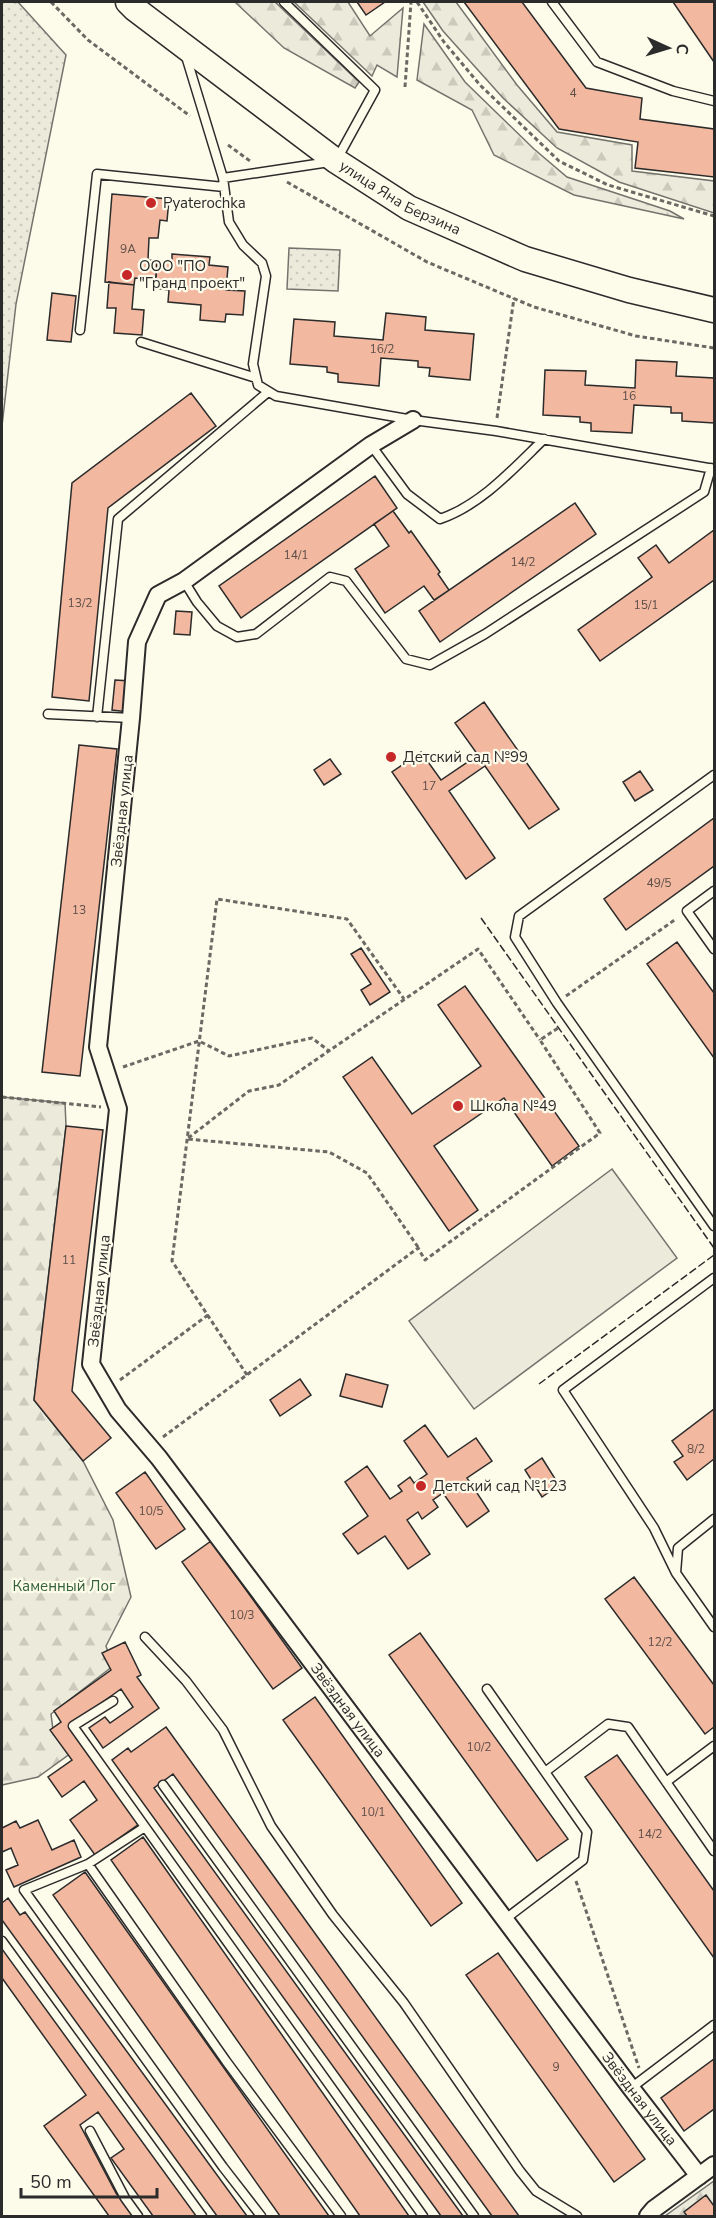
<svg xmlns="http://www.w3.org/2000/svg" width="716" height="2218" viewBox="0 0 716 2218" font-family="'Nunito Sans',sans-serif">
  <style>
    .grass { fill: url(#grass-dots); stroke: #74746e; stroke-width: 1.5 }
    .forest { fill: url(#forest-firs); stroke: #74746e; stroke-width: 1.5 }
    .pitch { fill: #ecebdb; stroke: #74746e; stroke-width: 1.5 }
    .building { fill: #f2b8a0; stroke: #2b2b2b; stroke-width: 1.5 }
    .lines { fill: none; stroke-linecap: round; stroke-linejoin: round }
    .service-casing { stroke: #2b2b2b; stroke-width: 11 }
    .minor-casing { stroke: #2b2b2b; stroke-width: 20 }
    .secondary-casing { stroke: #2b2b2b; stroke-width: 27 }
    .path { stroke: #6a6964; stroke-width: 3; stroke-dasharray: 4.5 3; stroke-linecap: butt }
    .service { stroke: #fdfbea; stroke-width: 8 }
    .minor { stroke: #fdfbea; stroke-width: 16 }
    .secondary { stroke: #fdfbea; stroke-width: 24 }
    .fence { stroke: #2b2b2b; stroke-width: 1.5; stroke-dasharray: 8 3; stroke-linecap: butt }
    .poi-dot { fill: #c62828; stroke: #fdfbea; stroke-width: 2 }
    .labels { text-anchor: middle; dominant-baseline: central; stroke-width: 4.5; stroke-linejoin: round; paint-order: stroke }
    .number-label { font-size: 12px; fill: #5d4e48 }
    .street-label { font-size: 15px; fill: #2b2b2b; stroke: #fdfbea }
    .poi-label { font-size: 15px; fill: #2b2b2b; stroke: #fdfbea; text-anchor: start }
    .park-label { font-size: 15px; fill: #34623c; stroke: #fdfbea }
  </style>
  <defs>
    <pattern id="grass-dots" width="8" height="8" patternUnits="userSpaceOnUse" patternTransform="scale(1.5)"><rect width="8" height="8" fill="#ecebdb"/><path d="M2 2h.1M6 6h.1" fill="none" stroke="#cbcabc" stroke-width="1.8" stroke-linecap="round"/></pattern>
    <pattern id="forest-firs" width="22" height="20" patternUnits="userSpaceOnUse" patternTransform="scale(1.5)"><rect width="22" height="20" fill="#ecebdb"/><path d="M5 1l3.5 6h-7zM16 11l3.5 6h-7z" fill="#cbcabc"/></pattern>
  </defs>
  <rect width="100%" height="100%" fill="#fdfbea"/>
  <path class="grass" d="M 2,2 L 18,2 L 66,55 L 16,304 L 2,426 Z
    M 289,248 L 340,250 L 338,291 L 287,289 Z"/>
  <path class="forest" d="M 235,2 L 275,2 L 359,82 L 355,88 L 284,48 Z
    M 294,2 L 348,2 L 370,36 L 403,8 L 397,77 L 377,65 L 372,76 Z
    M 423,2 L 456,2 L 517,85 L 557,132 L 632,145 L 632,171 L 714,181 L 714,213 L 619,182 L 557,148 L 503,98 L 443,31 Z
    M 424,24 L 465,82 L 534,149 L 567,177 L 670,211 L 684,219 L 574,195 L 494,155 L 472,110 L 417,80 Z
    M 2,1097 L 65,1103 L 66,1126 L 34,1400 L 83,1461 L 113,1520 L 131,1597 L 106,1646 L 113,1666 L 51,1714 L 53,1730 L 71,1753 L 38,1777 L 2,1785 Z
    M 714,2181 L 714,2216 L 665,2216 Z"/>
  <path class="pitch" d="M 612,1169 L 677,1258 L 474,1409 L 409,1321 Z"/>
  <path class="building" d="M 357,2 L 385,2 L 366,15 Z
    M 464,2 L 522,2 L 586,88 L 642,98 L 640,119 L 714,129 L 714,177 L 635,168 L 638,142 L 559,129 Z
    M 673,2 L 714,2 L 714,62 Z
    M 112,194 L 169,199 L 167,221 L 160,220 L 158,238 L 149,238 L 148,260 L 157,261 L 156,280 L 135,278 L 134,285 L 105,282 Z
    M 172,254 L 210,257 L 209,265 L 228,267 L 226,290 L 245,291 L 243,315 L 226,314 L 225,322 L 200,320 L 201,305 L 168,302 L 169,290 L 155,288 L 157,261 L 172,262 Z
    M 109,282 L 134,285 L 132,309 L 144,310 L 142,335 L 114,333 L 116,308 L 107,308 Z
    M 52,293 L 76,296 L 71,342 L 47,340 Z
    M 386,313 L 426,317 L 425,330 L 474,334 L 470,380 L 429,376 L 430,368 L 418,367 L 418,361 L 381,358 L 379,386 L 338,382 L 338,374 L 327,372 L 327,367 L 290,364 L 294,319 L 335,322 L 334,336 L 383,340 Z
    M 636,360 L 677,362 L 676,376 L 714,378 L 714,423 L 682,421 L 682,413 L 671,413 L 671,407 L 634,405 L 632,433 L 591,431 L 591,423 L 580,422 L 580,417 L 543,415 L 545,370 L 586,371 L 585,385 L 635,388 Z
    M 191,393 L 216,426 L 108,508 L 89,701 L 52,697 L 72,483 Z
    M 375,476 L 397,508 L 241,618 L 219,586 Z
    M 575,503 L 596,534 L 440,642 L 419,611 Z
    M 393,511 L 409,533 L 411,531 L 440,572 L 438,574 L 449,590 L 434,600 L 424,586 L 385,613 L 355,569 L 389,546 L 374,524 Z
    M 714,530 L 714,580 L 600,661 L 578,630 L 652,577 L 638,558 L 656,545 L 669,563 Z
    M 176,611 L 192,612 L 190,635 L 174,634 Z
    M 115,680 L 131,681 L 128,712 L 112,710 Z
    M 484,702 L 559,809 L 529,829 L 485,766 L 449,791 L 495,858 L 466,879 L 392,772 L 421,752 L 441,780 L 478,755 L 455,723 Z
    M 79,745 L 117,749 L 80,1076 L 42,1072 Z
    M 330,759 L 341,774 L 324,785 L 314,770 Z
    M 640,771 L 653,790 L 635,801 L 623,782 Z
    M 714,818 L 714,866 L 626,930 L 604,899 Z
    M 677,942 L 714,993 L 714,1058 L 647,964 Z
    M 361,948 L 390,992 L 370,1005 L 361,990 L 371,984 L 351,954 Z
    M 465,986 L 579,1146 L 552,1166 L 504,1098 L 434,1146 L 478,1210 L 449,1231 L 343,1077 L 372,1057 L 412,1114 L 481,1066 L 438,1005 Z
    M 66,1126 L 103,1130 L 72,1391 L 111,1438 L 83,1461 L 34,1400 Z
    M 346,1374 L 388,1385 L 382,1407 L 340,1396 Z
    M 300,1379 L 311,1395 L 280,1416 L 270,1400 Z
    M 714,1409 L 714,1459 L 687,1480 L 674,1462 L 683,1456 L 672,1441 Z
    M 425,1425 L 448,1457 L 476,1438 L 492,1461 L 467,1478 L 489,1511 L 467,1527 L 443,1493 L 433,1500 L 438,1507 L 422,1519 L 418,1512 L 407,1520 L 430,1554 L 408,1569 L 385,1536 L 358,1554 L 343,1534 L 368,1516 L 345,1482 L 367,1466 L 390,1499 L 402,1491 L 398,1486 L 410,1477 L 414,1483 L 427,1474 L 404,1441 Z
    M 542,1458 L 559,1485 L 542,1497 L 525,1470 Z
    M 145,1472 L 185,1529 L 156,1549 L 116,1493 Z
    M 211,1541 L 302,1668 L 273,1689 L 182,1562 Z
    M 634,1577 L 714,1685 L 714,1727 L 705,1734 L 605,1599 Z
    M 420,1633 L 568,1839 L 537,1861 L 389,1655 Z
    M 125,1642 L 141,1675 L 137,1677 L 159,1708 L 103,1748 L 89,1728 L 105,1717 L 110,1723 L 133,1707 L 121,1689 L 69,1726 L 139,1824 L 95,1855 L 70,1820 L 97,1800 L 84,1781 L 62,1797 L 48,1777 L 72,1760 L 50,1730 L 61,1722 L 54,1711 L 111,1670 L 102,1653 Z
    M 315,1697 L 462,1903 L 431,1926 L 283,1720 Z
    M 166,1727 L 519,2216 L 492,2216 L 173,1774 L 154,1788 L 463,2216 L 441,2216 L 112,1760 L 128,1748 L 131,1752 Z
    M 617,1755 L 714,1891 L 714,1958 L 585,1777 Z
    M 38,1820 L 52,1850 L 74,1840 L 81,1857 L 14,1887 L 6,1870 L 18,1865 L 11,1848 L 2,1852 L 2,1828 L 16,1821 L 20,1828 Z
    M 143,1837 L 409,2216 L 360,2216 L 111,1860 Z
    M 85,1872 L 329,2216 L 280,2216 L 53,1895 Z
    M 8,1898 L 20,1915 L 25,1912 L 247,2216 L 217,2216 L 2,1920 L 2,1903 Z
    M 2,1946 L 197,2216 L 153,2216 L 111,2158 L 124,2149 L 98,2112 L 80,2125 L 116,2193 L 133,2216 L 109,2216 L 44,2126 L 86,2095 L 2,1978 Z
    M 498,1953 L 645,2159 L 614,2182 L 466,1975 Z
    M 714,2059 L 714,2109 L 684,2131 L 661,2098 Z
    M 706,2195 L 714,2206 L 714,2216 L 687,2216 L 684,2212 Z"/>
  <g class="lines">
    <defs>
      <path id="service" d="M 552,2 L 597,62 L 673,91 L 714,101
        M 185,53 L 223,178 L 229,222 L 243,245 L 262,263 L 266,276 L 253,364 L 258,385 L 276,396 L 413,420 L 496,431 L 714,469
        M 223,178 L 336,161 L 375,90 L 284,2
        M 80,330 L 97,174 L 224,187
        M 141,342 L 256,378
        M 371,445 L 407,494 L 440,519 C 481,505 513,469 544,439
        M 184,581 L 197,602 L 217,626 L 237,637 L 256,634 L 330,577 L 346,581 L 406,659 L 430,665 L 485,634 L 704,492 L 711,468
        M 48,714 L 131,718
        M 97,717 L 118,519 L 268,392
        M 714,775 L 519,916 L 515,937 L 557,1003 L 714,1226
        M 714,891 L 687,911 L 714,949
        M 714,1519 L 678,1548 L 676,1573 L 714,1627
        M 676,1573 L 654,1528 L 563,1390 L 714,1278
        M 145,1637 L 186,1681 L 223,1730 L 271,1826 L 333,1915 L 404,2003 L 520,2171 L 536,2191 L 577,2216
        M 487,1689 L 587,1832 L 583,1860 L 504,1920
        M 113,1701 L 73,1726 L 423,2216
        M 545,1772 L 608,1724 L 628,1727 L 714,1851
        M 666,1782 L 714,1746
        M 163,1785 L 474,2216
        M 88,1864 L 145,1827
        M 2,1941 L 202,2216
        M 631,2088 L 714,2025
        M 90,2131 L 125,2198 L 138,2216
        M 261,2216 L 223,2167 L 24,1890 L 88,1864 L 226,2061 L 341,2216"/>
      <g id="minor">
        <path id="s1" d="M 413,420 L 371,445 L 184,581 L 158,595 L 137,642 L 131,718 L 98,1047 L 118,1109 L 91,1364 L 118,1410 L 159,1458 L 631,2088 L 699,2176"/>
        <path d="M 648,2216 L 654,2209 L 714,2165"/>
      </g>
      <g id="secondary">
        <path id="s2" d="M 128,2 L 135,9 L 336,161 L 409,208 L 525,259 L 629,290 L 714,310"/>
      </g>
    </defs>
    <use href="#service" class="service-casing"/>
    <use href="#minor" class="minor-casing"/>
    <use href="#secondary" class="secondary-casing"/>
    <path class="path" d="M 51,2 L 88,40 L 190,116
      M 417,2 L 444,42 L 480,85 L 559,161 L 608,185 L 714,216
      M 405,87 L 411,2
      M 228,145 L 250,161
      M 287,182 L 427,262 L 534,307 L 636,336 L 714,348
      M 497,418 L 514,298
      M 566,996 L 676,919
      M 123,1067 L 199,1041 L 229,1056 L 312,1038 L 329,1051
      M 2,1097 L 101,1107
      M 418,1247 L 367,1173 L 329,1152 L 187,1139 L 249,1091 L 279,1085 L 478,949 L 540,1040
      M 247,1375 L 172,1261 L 217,899 L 347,919 L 404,999
      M 120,1380 L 208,1315
      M 163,1437 L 418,1248 L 425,1260 L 600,1133 L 540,1040 L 558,1028
      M 576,1881 L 639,2068"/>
    <use href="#service" class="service"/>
    <use href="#minor" class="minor"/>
    <use href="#secondary" class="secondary"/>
    <path class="fence" d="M 481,918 L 714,1248
      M 539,1384 L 714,1255"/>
  </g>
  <g class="poi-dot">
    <circle cx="151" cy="203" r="6"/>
    <circle cx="127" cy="275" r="6"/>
    <circle cx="391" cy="757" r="6"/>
    <circle cx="458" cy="1106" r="6"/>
    <circle cx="421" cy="1486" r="6"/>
  </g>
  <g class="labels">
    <g class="number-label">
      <text x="573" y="93">4</text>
      <text x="128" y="249">9А</text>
      <text x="382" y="349">16/2</text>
      <text x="629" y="396">16</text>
      <text x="296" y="555">14/1</text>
      <text x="523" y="562">14/2</text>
      <text x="80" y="603">13/2</text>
      <text x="646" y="605">15/1</text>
      <text x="429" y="786">17</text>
      <text x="659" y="883">49/5</text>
      <text x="79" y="910">13</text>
      <text x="69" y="1260">11</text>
      <text x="696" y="1449">8/2</text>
      <text x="151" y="1511">10/5</text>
      <text x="242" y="1615">10/3</text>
      <text x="660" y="1642">12/2</text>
      <text x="479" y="1747">10/2</text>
      <text x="373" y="1812">10/1</text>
      <text x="650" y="1834">14/2</text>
      <text x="556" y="2067">9</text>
    </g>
    <g class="street-label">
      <text stroke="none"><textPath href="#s2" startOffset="336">улица Яна Берзина</textPath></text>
      <text transform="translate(122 811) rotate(-84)">Звёздная улица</text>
      <text transform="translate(99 1291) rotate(-84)">Звёздная улица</text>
      <text stroke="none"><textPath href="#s1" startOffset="1521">Звёздная улица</textPath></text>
      <text stroke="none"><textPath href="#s1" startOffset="2007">Звёздная улица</textPath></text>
    </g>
    <g class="poi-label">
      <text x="163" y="203">Pyaterochka</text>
      <text x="139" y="266">ООО "ПО<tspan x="139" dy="17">"Гранд проект"</tspan></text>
      <text x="403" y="757">Детский сад №99</text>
      <text x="470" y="1106">Школа №49</text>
      <text x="433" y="1486">Детский сад №123</text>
    </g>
    <g class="park-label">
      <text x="64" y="1586">Каменный Лог</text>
    </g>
  </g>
  <rect width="716" height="2218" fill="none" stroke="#2b2b2b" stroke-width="6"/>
  <g transform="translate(668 48) rotate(94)" stroke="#fdfbea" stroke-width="4.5" paint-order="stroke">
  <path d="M0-4.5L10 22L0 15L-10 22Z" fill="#2b2b2b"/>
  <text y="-9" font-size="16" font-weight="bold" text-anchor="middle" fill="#2b2b2b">С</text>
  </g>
  <path d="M21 2188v9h136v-9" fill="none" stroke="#2b2b2b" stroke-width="3"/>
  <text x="30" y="2188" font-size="18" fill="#2b2b2b" stroke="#fdfbea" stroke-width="4.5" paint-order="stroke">50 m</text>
</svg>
